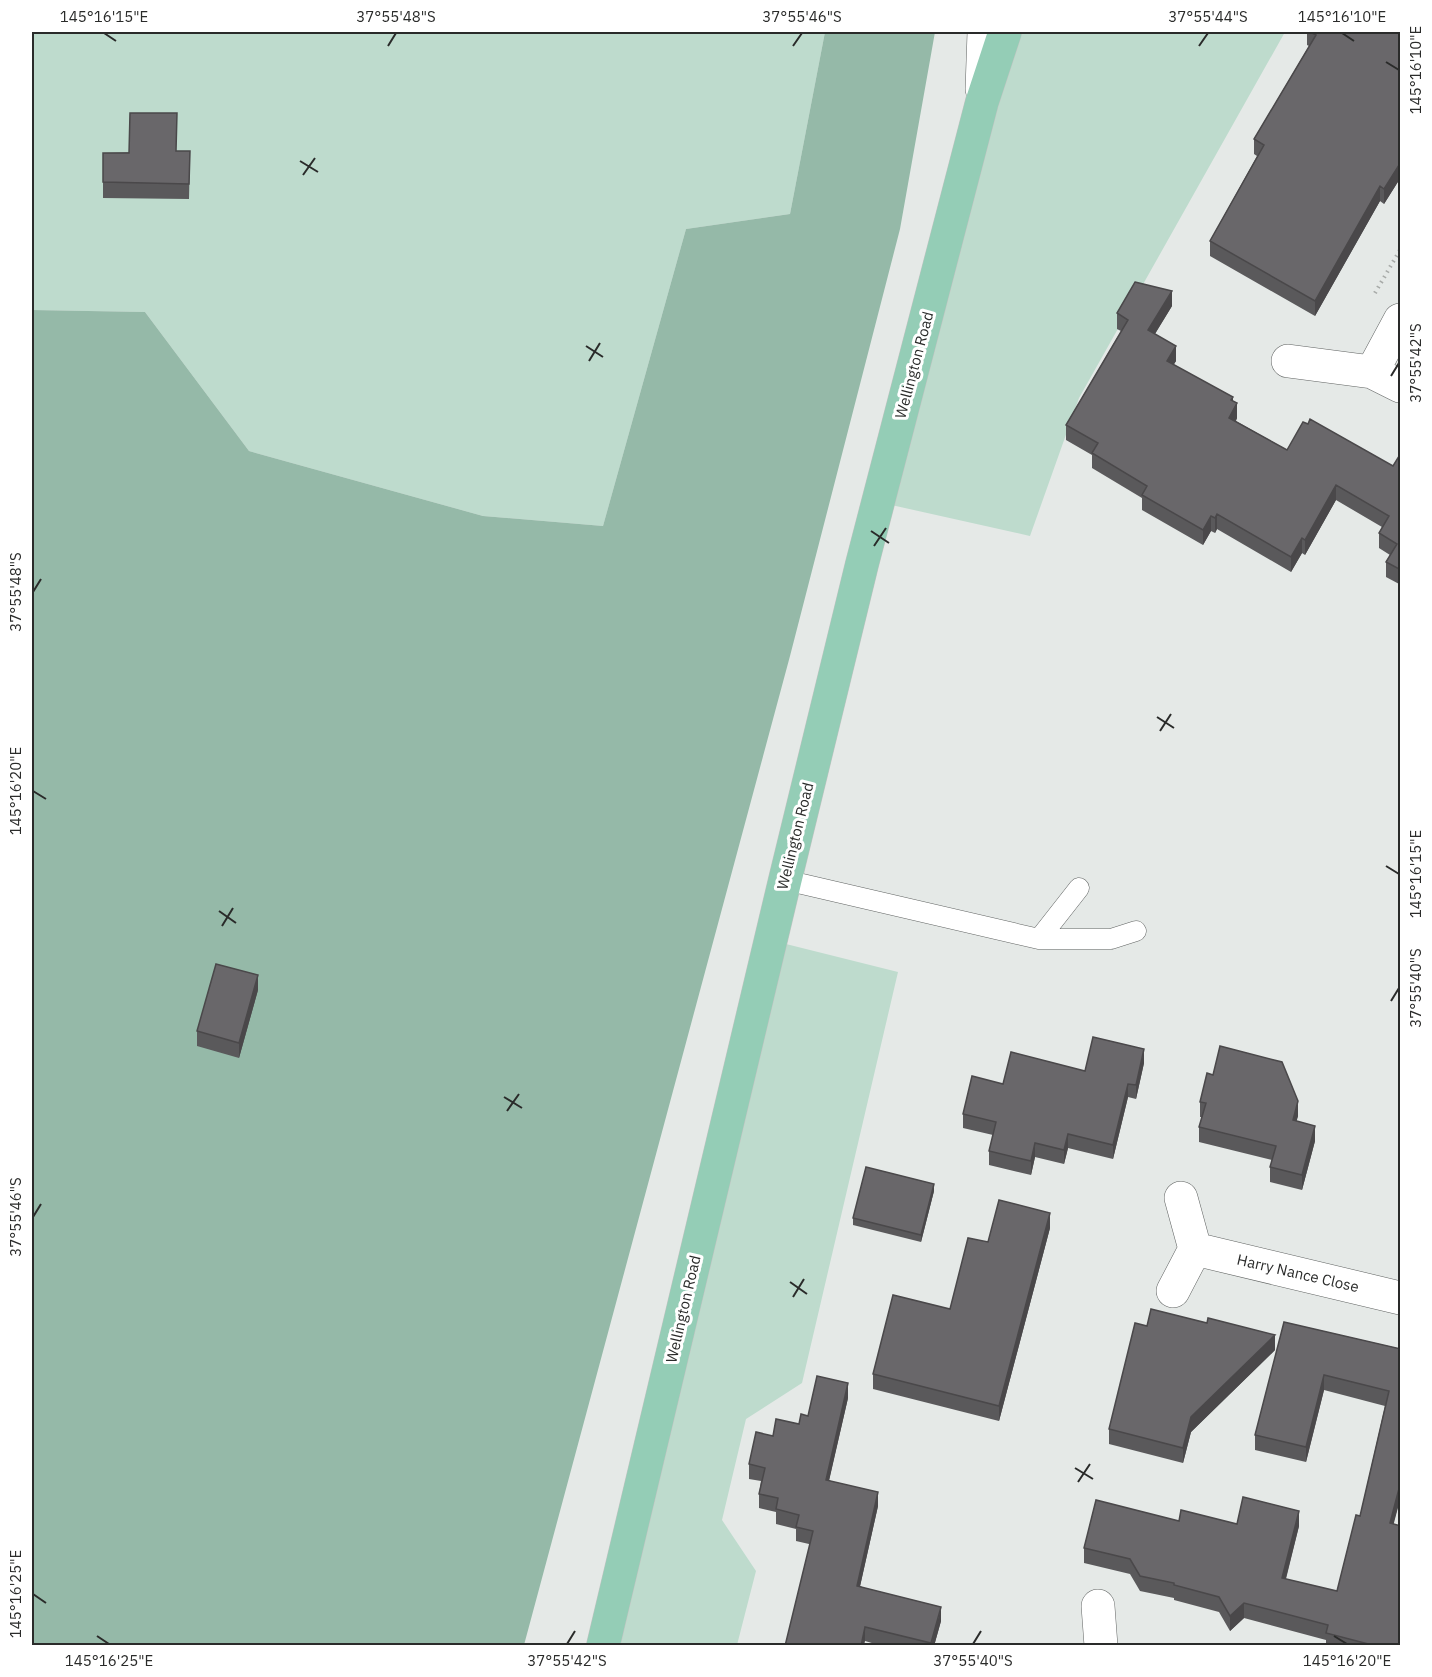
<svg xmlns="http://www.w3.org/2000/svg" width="1432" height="1677" viewBox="0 0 1432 1677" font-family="'IBM Plex Sans',sans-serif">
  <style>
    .green { fill: #bedbcd }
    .forest { fill: #95b9a8 }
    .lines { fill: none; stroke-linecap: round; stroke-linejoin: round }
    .lane-casing { stroke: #616463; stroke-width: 21 }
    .street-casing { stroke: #616463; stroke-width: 34 }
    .primary-casing { stroke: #c3c4c3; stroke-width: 34 }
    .path { stroke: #a7aaa8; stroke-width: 4; stroke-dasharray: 1.5 4.5; stroke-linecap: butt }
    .lane { stroke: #fff; stroke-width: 20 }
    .street { stroke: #fff; stroke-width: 33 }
    .primary { stroke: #94cdb6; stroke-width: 33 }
    .wall { fill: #5a595b }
    .shaded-wall { fill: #4a484a }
    .building { fill: #69676a; stroke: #4a484a; stroke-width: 1.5 }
    .ticks { fill: none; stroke: #2a2b2a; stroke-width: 2 }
    .labels { text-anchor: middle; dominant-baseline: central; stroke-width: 6; stroke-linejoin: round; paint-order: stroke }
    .street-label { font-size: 15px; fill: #2a2b2a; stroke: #fff }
    .neatline { fill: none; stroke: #2a2b2a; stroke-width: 2 }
    .ticks-label { font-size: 15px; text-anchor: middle; fill: #2a2b2a }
  </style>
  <rect width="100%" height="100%" fill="#e5e9e7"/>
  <path class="green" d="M 32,32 L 825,32 L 790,214 L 686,229 L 603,526 L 483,516 L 249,451 L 145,312 L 32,310 Z
    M 1005,32 L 1285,32 L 1079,398 L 1030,536 L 878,502 Z
    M 774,941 L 898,972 L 802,1383 L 746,1419 L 722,1520 L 756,1571 L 737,1645 L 604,1646 Z"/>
  <path class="forest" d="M 825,32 L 935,32 L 900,229 L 790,656 L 524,1645 L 32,1646 L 32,310 L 145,312 L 249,451 L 483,516 L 603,526 L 686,229 L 790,214 Z"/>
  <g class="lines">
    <defs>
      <path id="lane" d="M 785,880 L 1039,939 L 1111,939 L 1136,931
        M 1039,939 L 1079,888"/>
      <path id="street" d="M 982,89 L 984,32
        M 1288,361 L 1372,372 L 1400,386
        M 1372,372 L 1400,320
        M 1195,1249 L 1400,1298
        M 1173,1291 L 1195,1249 L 1181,1198
        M 1098,1606 L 1101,1646"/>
      <path id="primary" d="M 603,1646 L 785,880 L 862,564 L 982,102 L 1005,32"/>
    </defs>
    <use href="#lane" class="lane-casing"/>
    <use href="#street" class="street-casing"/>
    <use href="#primary" class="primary-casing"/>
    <path class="path" d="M 1375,293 L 1400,250"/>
    <use href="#lane" class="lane"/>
    <use href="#street" class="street"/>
    <use href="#primary" class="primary"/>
  </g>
  <path class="wall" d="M 1307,32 L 1401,32 L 1401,177 L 1384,204 L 1380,201 L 1315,316 L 1210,256 L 1210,241 L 1257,156 L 1254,154 L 1254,139 L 1309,46 L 1307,45 Z
    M 177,151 L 190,151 L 189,199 L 103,198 L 103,153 Z
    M 1172,306 L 1155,334 L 1176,361 L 1173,365 L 1233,401 L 1237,418 L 1236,421 L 1287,450 L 1393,466 L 1401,453 L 1401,585 L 1386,577 L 1386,562 L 1390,555 L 1379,548 L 1379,533 L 1382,527 L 1336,500 L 1305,555 L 1302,553 L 1291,572 L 1217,529 L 1215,533 L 1211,531 L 1203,545 L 1142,510 L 1142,498 L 1092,468 L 1092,455 L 1066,440 L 1066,425 L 1121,331 L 1117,329 L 1117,313 Z
    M 258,990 L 239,1058 L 197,1046 L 197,1031 Z
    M 1144,1063 L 1136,1099 L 1128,1097 L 1113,1159 L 1068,1148 L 1064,1164 L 1035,1157 L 1031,1175 L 989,1165 L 989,1151 L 993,1135 L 963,1128 L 963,1114 L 1003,1084 L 1085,1071 Z
    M 1200,1102 L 1298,1116 L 1296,1121 L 1315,1141 L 1302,1190 L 1270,1182 L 1270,1167 L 1272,1160 L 1199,1142 L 1199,1127 L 1202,1117 L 1200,1117 Z
    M 934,1191 L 921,1242 L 853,1225 L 853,1218 Z
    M 1050,1228 L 999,1421 L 873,1389 L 873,1374 L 950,1309 L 988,1242 Z
    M 1284,1322 L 1401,1349 L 1401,1496 L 1393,1524 L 1401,1646 L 1326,1646 L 1326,1640 L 1244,1618 L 1230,1631 L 1219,1612 L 1174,1600 L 1174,1598 L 1140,1591 L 1130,1574 L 1084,1563 L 1084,1548 L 1179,1521 L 1299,1526 L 1286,1579 L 1337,1591 L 1360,1516 L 1385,1406 L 1324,1390 L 1306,1462 L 1255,1450 L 1255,1435 Z
    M 1147,1326 L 1275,1350 L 1191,1432 L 1183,1463 L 1109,1444 L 1109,1429 Z
    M 848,1398 L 829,1480 L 878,1506 L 860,1586 L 941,1621 L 934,1646 L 882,1646 L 865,1641 L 809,1544 L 796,1541 L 796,1529 L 776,1524 L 776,1512 L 759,1508 L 759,1494 L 761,1481 L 749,1479 L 749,1464 L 773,1436 L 799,1424 Z"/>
  <path class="shaded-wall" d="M 1401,162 L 1401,177 L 1384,204 L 1384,189 Z
    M 1380,186 L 1380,201 L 1315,316 L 1315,301 Z
    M 1172,291 L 1172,306 L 1148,345 L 1148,330 Z
    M 1176,346 L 1176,361 L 1167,376 L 1167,361 Z
    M 1233,397 L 1233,411 L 1237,403 L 1237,418 L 1229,433 L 1229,418 L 1231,400 Z
    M 1336,485 L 1336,500 L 1305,555 L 1305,540 Z
    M 1217,514 L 1217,529 L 1215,533 L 1215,518 Z
    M 1211,516 L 1211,531 L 1203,545 L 1203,530 Z
    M 1302,538 L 1302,553 L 1291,572 L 1291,557 Z
    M 258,975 L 258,990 L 239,1058 L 239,1043 Z
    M 1144,1049 L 1144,1063 L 1136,1099 L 1136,1085 Z
    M 1128,1084 L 1128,1097 L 1113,1159 L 1113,1145 Z
    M 1298,1101 L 1298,1116 L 1293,1135 L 1293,1120 Z
    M 1315,1126 L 1315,1141 L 1302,1190 L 1302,1175 Z
    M 1068,1134 L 1068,1148 L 1064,1164 L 1064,1150 Z
    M 1035,1143 L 1035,1157 L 1031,1175 L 1031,1161 Z
    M 934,1184 L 934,1191 L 921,1242 L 921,1235 Z
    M 1050,1213 L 1050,1228 L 999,1421 L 999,1406 Z
    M 1275,1335 L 1275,1350 L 1191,1432 L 1183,1463 L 1183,1448 L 1191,1417 Z
    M 1324,1375 L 1324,1390 L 1306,1462 L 1306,1447 Z
    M 848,1383 L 848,1398 L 826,1494 L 826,1480 Z
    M 1401,1481 L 1401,1496 L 1390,1538 L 1390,1523 Z
    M 878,1492 L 878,1506 L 857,1600 L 857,1586 Z
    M 1299,1511 L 1299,1526 L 1282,1593 L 1282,1578 Z
    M 1244,1603 L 1244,1618 L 1230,1631 L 1230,1616 Z
    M 941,1607 L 941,1621 L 934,1646 L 931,1646 Z
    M 865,1627 L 865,1641 L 864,1646 L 861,1646 Z"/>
  <path class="building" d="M 1310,32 L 1401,32 L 1401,162 L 1384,189 L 1380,186 L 1315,301 L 1210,241 L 1264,145 L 1254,139 L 1316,35 Z
    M 130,113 L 177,113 L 176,151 L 190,151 L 189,184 L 103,182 L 103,153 L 129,153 Z
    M 1135,282 L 1172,291 L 1148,330 L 1176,346 L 1167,361 L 1233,397 L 1231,400 L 1237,403 L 1229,418 L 1287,450 L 1303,422 L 1308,424 L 1310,419 L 1393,466 L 1401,453 L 1401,570 L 1386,562 L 1397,544 L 1379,533 L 1389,516 L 1336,485 L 1305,540 L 1302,538 L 1291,557 L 1217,514 L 1215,518 L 1211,516 L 1203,530 L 1142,495 L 1147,486 L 1092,453 L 1098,443 L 1066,425 L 1128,320 L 1117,313 Z
    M 216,964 L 258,975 L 239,1043 L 197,1031 Z
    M 1093,1037 L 1144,1049 L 1136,1085 L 1128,1084 L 1113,1145 L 1068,1134 L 1064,1150 L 1035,1143 L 1031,1161 L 989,1151 L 996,1122 L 963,1114 L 972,1076 L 1003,1084 L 1011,1052 L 1085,1071 Z
    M 1220,1046 L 1282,1062 L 1298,1101 L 1293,1120 L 1315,1126 L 1302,1175 L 1270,1167 L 1276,1146 L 1199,1127 L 1206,1103 L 1200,1102 L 1207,1073 L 1213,1075 Z
    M 866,1167 L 934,1184 L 921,1235 L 853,1218 Z
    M 999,1200 L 1050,1213 L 999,1406 L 873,1374 L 893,1295 L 950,1309 L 968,1238 L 988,1242 Z
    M 1151,1309 L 1207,1323 L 1208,1318 L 1275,1335 L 1191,1417 L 1183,1448 L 1109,1429 L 1135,1323 L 1147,1326 Z
    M 1284,1322 L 1401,1349 L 1401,1481 L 1390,1523 L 1401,1526 L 1401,1646 L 1376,1646 L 1326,1633 L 1328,1625 L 1244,1603 L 1230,1616 L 1219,1597 L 1174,1585 L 1174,1583 L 1140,1576 L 1130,1559 L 1084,1548 L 1096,1500 L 1179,1521 L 1181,1510 L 1237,1524 L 1243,1497 L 1299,1511 L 1282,1578 L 1337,1591 L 1356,1515 L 1360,1516 L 1389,1391 L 1324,1375 L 1306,1447 L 1255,1435 Z
    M 817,1376 L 848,1383 L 826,1480 L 878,1492 L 857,1586 L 941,1607 L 931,1643 L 865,1627 L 861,1646 L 785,1646 L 813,1531 L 796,1527 L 799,1515 L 776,1509 L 778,1498 L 759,1494 L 765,1468 L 749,1464 L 756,1432 L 773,1436 L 776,1419 L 799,1424 L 801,1414 L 808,1416 Z"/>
  <path class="ticks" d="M 104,33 L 116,41M 1342,33 L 1354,41M 388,46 L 396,33M 793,46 L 802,33M 1199,46 L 1208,33M 1386,62 L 1399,70M 300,161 L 318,172M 303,175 L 315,158M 586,346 L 603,357M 589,361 L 600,343M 1391,376 L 1399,363M 871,531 L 889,543M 874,546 L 886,528M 33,592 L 41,579M 1157,717 L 1174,728M 1160,731 L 1171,714M 33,791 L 46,799M 1386,866 L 1399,874M 219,911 L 236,923M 222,926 L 233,908M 1391,1001 L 1399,988M 504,1097 L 522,1108M 507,1111 L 519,1094M 33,1217 L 41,1204M 790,1282 L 807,1294M 793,1297 L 804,1279M 1075,1468 L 1093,1479M 1078,1482 L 1090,1464M 33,1594 L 46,1603M 97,1636 L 109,1644M 1334,1636 L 1347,1644M 567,1644 L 575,1631M 973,1644 L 981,1631"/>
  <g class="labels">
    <g class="street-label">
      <text transform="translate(914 365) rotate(-75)">Wellington Road</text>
      <text transform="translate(795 836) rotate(-76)">Wellington Road</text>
      <text transform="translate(1298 1273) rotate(13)">Harry Nance Close</text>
      <text transform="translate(683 1309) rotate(-77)">Wellington Road</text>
    </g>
  </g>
  <rect width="1432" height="1677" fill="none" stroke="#ffffff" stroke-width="66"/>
  <rect x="33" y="33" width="1366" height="1611" class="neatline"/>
  <g class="ticks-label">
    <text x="104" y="22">145°16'15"E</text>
    <text x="396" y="22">37°55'48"S</text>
    <text x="802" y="22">37°55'46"S</text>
    <text x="1208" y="22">37°55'44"S</text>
    <text x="1342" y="22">145°16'10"E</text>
    <text transform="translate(1416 70) rotate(-90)" y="5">145°16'10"E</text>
    <text transform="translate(1416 363) rotate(-90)" y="5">37°55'42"S</text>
    <text transform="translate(16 592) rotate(-90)" y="5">37°55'48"S</text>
    <text transform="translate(16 791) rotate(-90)" y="5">145°16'20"E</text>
    <text transform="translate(1416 874) rotate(-90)" y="5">145°16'15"E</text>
    <text transform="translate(1416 988) rotate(-90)" y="5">37°55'40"S</text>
    <text transform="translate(16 1217) rotate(-90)" y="5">37°55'46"S</text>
    <text transform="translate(16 1594) rotate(-90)" y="5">145°16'25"E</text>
    <text x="109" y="1666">145°16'25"E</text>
    <text x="567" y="1666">37°55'42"S</text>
    <text x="973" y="1666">37°55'40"S</text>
    <text x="1347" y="1666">145°16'20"E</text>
  </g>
</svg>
